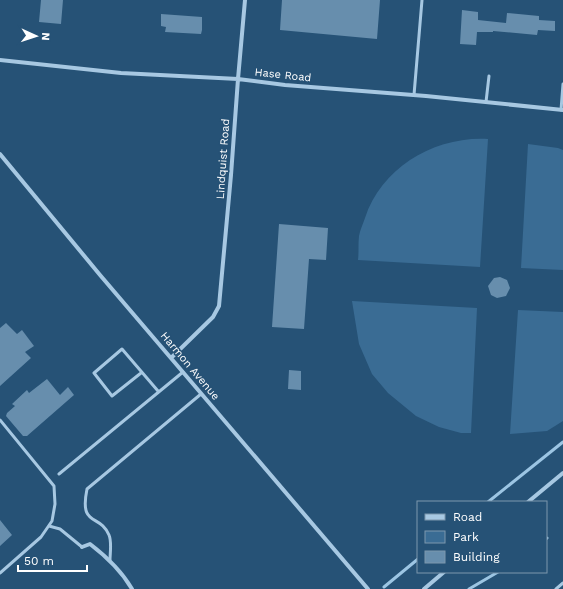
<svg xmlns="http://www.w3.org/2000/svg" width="563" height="589" viewBox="0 0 563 589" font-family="'Work Sans',sans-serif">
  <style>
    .green { fill: #3a6c94 }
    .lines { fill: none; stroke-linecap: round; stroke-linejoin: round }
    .stream { stroke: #9cc5e3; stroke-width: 3 }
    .building { fill: #678ead }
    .lane { stroke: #a7c8e2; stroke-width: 3 }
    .street { stroke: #a7c8e2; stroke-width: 4 }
    .labels { text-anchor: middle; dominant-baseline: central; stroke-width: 3; stroke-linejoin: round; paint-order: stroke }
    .street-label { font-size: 11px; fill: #fff; stroke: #265276 }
  </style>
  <rect width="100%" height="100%" fill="#265276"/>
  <path class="green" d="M 488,139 L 480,267 L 358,260 C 359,252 358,244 359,236 C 360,230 363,224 365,218 C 382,167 435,136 488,139 Z
    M 528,144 L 558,148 L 563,150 L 563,270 L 521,268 Z
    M 352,301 L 477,308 L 471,433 L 461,433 L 439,427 L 416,416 L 388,393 L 372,374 L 359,344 Z
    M 518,310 L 563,312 L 563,421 L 547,431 L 510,434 Z"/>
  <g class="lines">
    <path class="stream" d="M 488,502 L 563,442
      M 546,539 L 547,538
      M 384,587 L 418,559
      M 469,589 L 498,572"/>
  </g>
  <path class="building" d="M 41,0 L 63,0 L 61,24 L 39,22 Z
    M 282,0 L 380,0 L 377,39 L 280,30 Z
    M 462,10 L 478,12 L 478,20 L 506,23 L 507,13 L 539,16 L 539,20 L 555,21 L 555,31 L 538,30 L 537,35 L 493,31 L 493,32 L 477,32 L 476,45 L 460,44 Z
    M 161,14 L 202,17 L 202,30 L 201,34 L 165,32 L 166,27 L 161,26 Z
    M 279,224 L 328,228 L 326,260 L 309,259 L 304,329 L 272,327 Z
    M 500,277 L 507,280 L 510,288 L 506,296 L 497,298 L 491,295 L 488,286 L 494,278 Z
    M 6,323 L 17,334 L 22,330 L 34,346 L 25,352 L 31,358 L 0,386 L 0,328 Z
    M 289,370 L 301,371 L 301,390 L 288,389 Z
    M 47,379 L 60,395 L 68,387 L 74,395 L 27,436 L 23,436 L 6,416 L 7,413 L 15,406 L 12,404 L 27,390 L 29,393 Z
    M 0,520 L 12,535 L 0,546 Z"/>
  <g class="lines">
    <path class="lane" d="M 414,95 L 422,0
      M 486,102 L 489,76
      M 561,110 L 563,84
      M 141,373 L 112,396 L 94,373 L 122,349 L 158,391
      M 0,420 L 54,486 L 55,504 L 52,521 L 41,537 L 0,573
      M 59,474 L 183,372
      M 49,526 L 60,529 L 82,547
      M 110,560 C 110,553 112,542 109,535 C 100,513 79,528 87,489 L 201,394
      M 556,589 L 563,583"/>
    <path class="street" d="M 0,60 L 121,73 L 238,79 L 285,85 L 426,96 L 563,110
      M 0,154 L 100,275 L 368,589
      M 171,358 L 213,317 L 219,306 L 231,175 L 238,79 L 245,0
      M 528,502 L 563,473
      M 82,547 L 90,544 C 107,557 121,570 132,589
      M 424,589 L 444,572"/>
  </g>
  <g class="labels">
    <g class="street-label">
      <text transform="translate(283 75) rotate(6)">Hase Road</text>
      <text transform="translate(223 159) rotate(-86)">Lindquist Road</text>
      <text transform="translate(190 366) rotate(50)">Harmon Avenue</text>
    </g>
  </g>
  <rect x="417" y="501" width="130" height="72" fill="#265276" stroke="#7d97ad"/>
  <rect x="425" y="514" width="20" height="6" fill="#a7c8e2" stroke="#7d97ad"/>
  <text x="453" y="521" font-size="12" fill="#ffffff">Road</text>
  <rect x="425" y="531" width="20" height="12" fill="#3a6c94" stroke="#7d97ad"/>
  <text x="453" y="541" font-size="12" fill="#ffffff">Park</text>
  <rect x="425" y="551" width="20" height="12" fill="#678ead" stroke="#7d97ad"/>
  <text x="453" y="561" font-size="12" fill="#ffffff">Building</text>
  <g transform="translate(36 36) rotate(93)" stroke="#265276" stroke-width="3" paint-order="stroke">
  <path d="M0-3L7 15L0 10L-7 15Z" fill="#ffffff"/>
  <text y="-6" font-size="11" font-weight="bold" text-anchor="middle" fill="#ffffff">N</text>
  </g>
  <path d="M18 565v6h69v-6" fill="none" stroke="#ffffff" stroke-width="2"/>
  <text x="24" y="565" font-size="12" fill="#ffffff" stroke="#265276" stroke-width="3" paint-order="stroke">50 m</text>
</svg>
